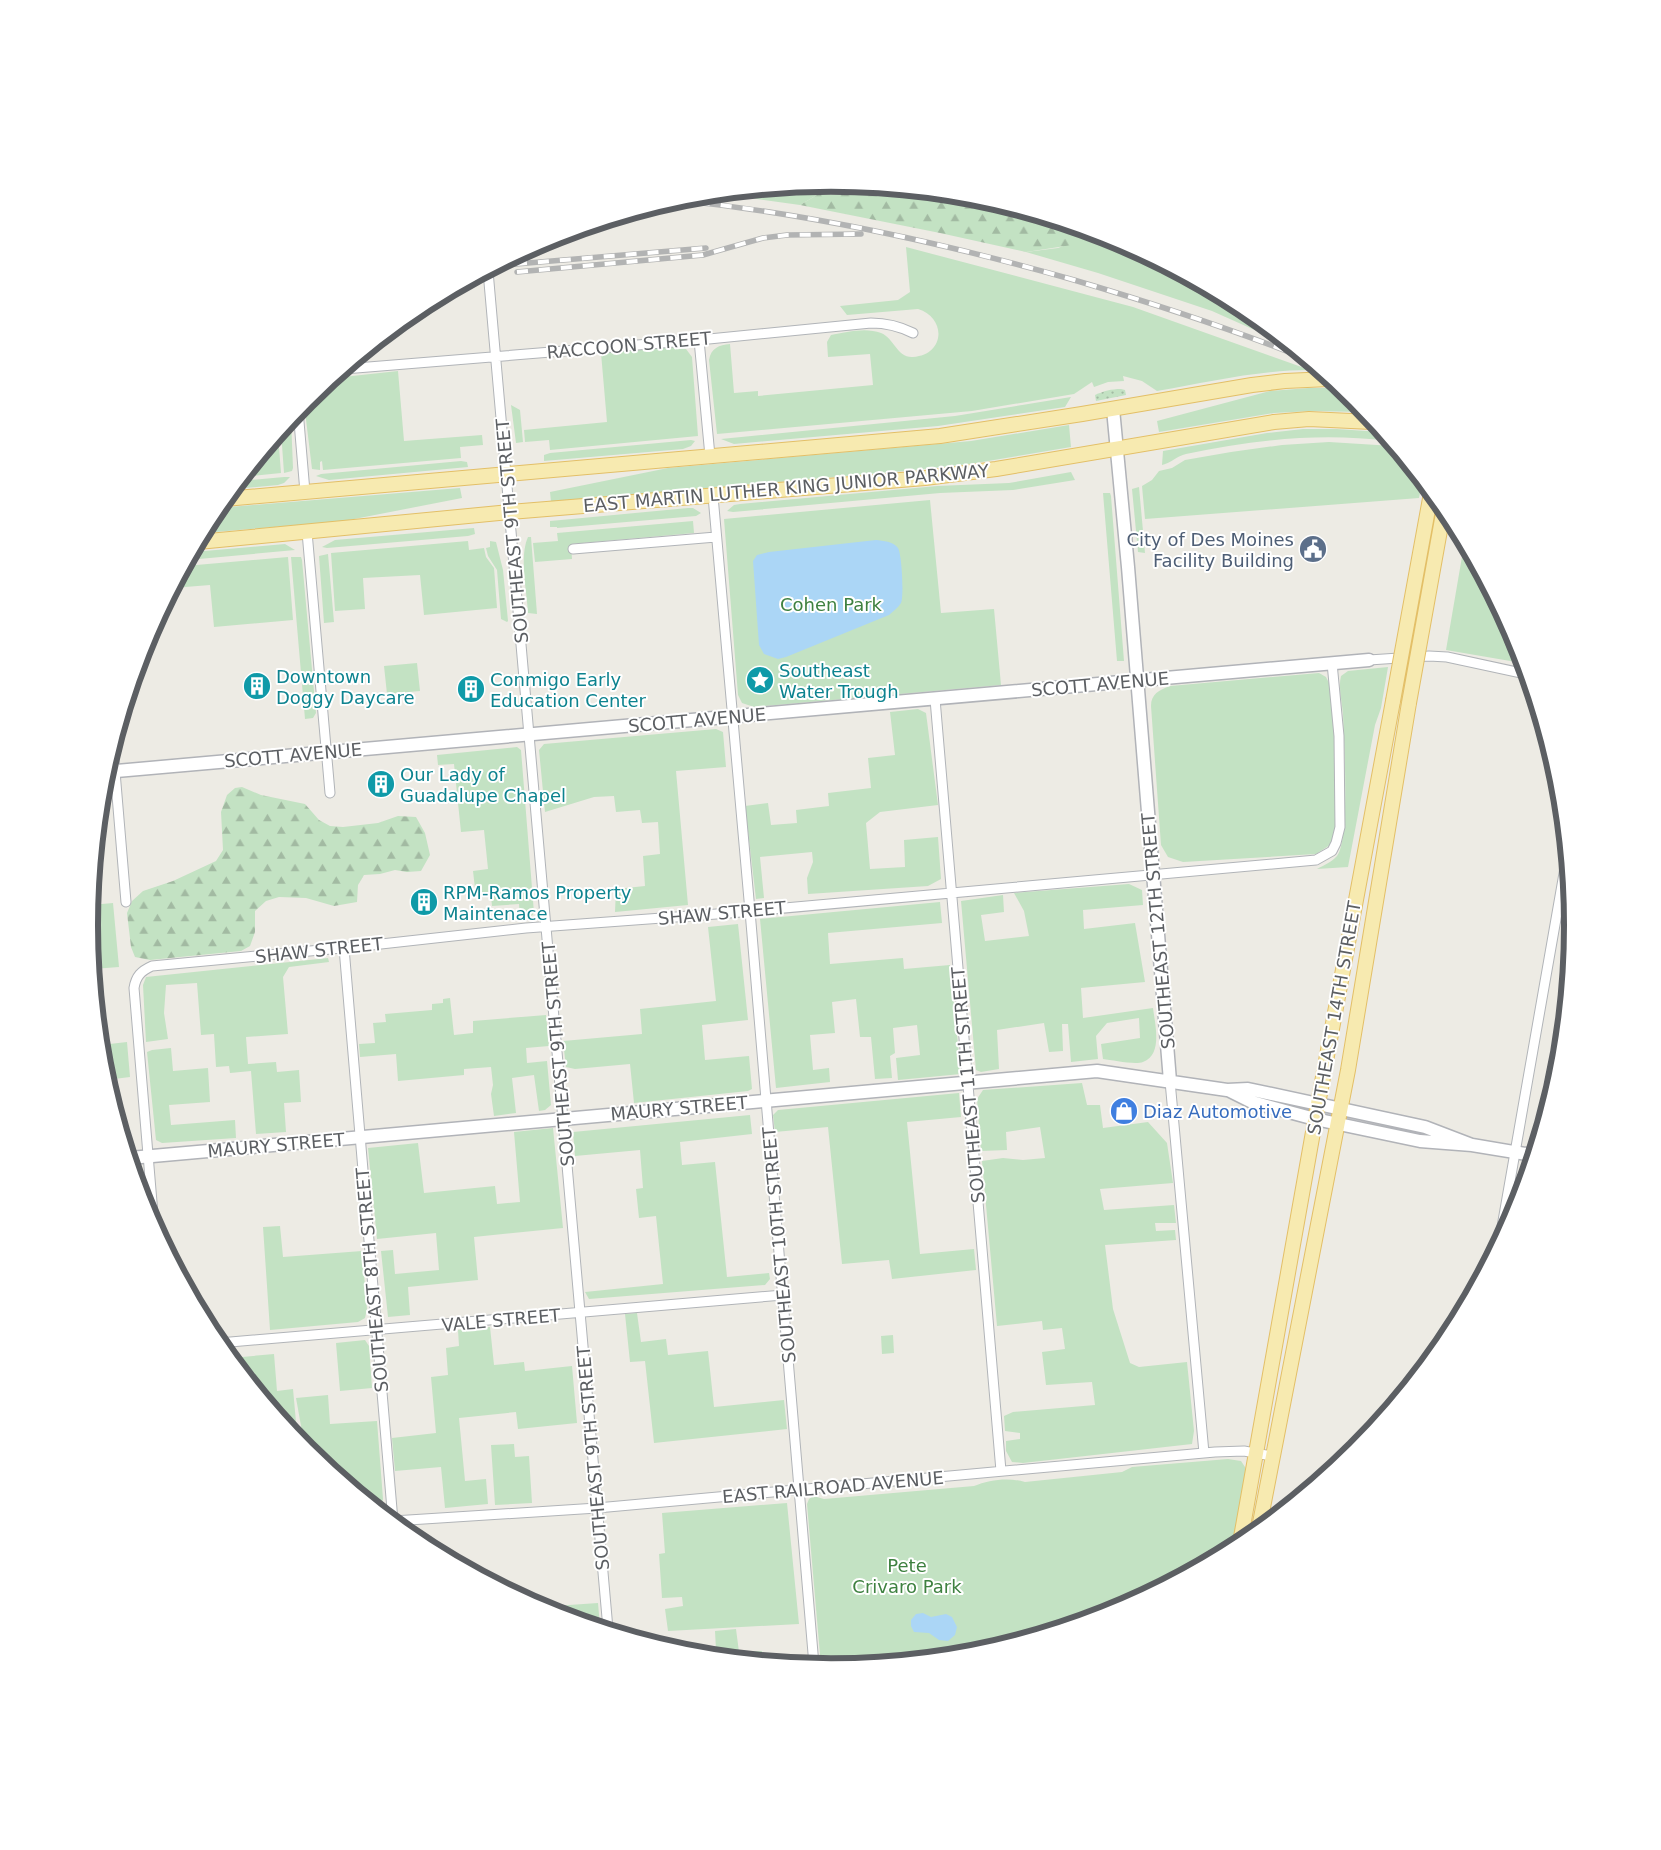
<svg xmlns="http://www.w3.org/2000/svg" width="1661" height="1850" viewBox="0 0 1661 1850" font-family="'DejaVu Sans',sans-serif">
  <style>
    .green { fill: #c3e2c3 }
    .forest { fill: url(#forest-firs) }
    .garden { fill: url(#garden-dots) }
    .water { fill: #abd6f6 }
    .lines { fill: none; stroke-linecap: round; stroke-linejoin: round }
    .street-casing { stroke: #b1b4b8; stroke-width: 11 }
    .secondary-casing { stroke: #b1b3b8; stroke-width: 15 }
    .primary-casing { stroke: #e3bf67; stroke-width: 16 }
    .street { stroke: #fff; stroke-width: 9 }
    .secondary { stroke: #fff; stroke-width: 12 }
    .primary { stroke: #f7eab0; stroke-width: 14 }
    .rail-casing { stroke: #b2b3b3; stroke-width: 5.5 }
    .rail { stroke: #fff; stroke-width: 4; stroke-dasharray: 11; stroke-linecap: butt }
    .primary-bridge-casing { stroke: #e3bf67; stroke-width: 16; stroke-linecap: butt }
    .primary-bridge { stroke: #f7eab0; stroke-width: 14 }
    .labels { text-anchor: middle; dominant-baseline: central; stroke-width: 4; stroke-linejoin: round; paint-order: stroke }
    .street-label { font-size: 18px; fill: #5c5f63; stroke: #fff }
    .service-label { font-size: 18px; fill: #4e5e75; stroke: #fff; text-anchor: end }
    .park-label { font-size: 18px; fill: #3e8140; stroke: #fff }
    .culture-label { font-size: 18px; fill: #0d838f; stroke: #fff; text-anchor: start }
    .shop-label { font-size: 18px; fill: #366cbe; stroke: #fff; text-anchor: start }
    .rim { fill: none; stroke: #5c5f63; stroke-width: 6 }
  </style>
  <defs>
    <pattern id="forest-firs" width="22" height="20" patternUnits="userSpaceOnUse" patternTransform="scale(1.25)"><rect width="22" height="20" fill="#c3e2c3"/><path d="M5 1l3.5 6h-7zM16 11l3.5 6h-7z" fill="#a2baa2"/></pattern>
    <pattern id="garden-dots" width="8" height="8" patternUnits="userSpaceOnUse" patternTransform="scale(1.25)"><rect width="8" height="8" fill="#c3e2c3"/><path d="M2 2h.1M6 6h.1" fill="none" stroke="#a2baa2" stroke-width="1.8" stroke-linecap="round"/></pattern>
  </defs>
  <rect width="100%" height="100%" fill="#edebe4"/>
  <path class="green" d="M 831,183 L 976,198 L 848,194 L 817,195 L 800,205 L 722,194 Z
    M 1089,232 L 1115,240 L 1243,308 L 1284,343 L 1212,311 L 1098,273 L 1026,252 L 1058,248 L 1087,237 Z
    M 906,247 L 1133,307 L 1310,370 C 1259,370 1208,382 1157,391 L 1142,381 L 1123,376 L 1124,381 L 1108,382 L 1094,387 L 1092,382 L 1074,394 L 972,411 L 717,434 L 709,360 C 711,348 719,345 730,344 L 734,393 L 758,391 L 758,396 L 873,385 L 870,354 L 828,357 L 827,342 L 831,335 C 846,332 866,327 881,333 C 894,338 897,358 913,357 C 945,355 947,318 918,309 L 847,315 L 840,306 L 898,300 L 910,292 Z
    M 677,347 L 686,349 L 692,357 L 698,436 L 550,450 L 549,440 L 525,442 L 524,430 L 607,422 L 601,353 Z
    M 398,371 L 404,441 L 482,435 L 483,445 L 460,447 L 461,458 L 323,470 L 322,461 L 320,462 L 320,470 L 312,469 L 304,403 L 306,400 L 334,378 Z
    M 1309,388 C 1341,388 1343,386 1364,412 L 1311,411 L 1274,413 L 1159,432 L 1157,421 L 1270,391 Z
    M 1071,397 L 1065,407 L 938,426 L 734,444 L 721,439 L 955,416 Z
    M 511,405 L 520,410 L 523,442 L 516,443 Z
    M 291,419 L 293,468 L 292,471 L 284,473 L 281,431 Z
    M 1069,425 L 1071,447 L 970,464 L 915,470 L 551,502 L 550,492 L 668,468 L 971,441 Z
    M 1303,429 L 1337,429 L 1381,432 L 1388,441 C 1321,432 1252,440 1186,454 C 1177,456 1171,463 1162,465 L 1163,451 L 1267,433 Z
    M 278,434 L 281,473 L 243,477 Z
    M 691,440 L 695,441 L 691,446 L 683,449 L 544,461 L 544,455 L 550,453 Z
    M 1329,442 L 1393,446 L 1422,482 L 1419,498 L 1145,519 L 1142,486 L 1152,480 L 1159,471 L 1172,468 L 1185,460 L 1231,452 L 1282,445 Z
    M 461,461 L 467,462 L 468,467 L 329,480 L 316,476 L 321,474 Z
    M 1071,472 L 1075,480 L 1013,490 L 940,493 L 733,512 L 727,511 L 734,505 L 740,504 L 937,486 L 1009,483 Z
    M 284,477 L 290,477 L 284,483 L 278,485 L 234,489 L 240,481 Z
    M 1139,487 L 1145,553 L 1138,552 L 1132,489 Z
    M 460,488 L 462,498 L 344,521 L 203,533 L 218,508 Z
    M 1103,493 L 1110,493 L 1111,496 L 1124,661 L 1117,661 Z
    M 930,500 L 941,613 L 994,609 L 1001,685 L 754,707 L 742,703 L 738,695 L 724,519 Z
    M 688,508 L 693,508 L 701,513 L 696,516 L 557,528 L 557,527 L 550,527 L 550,521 L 561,520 Z
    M 693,521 L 694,533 L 571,544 L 572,559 L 535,562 L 533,543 L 558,541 L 557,533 Z
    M 474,528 L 475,534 L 468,536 L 327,548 L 322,547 L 335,540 Z
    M 528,537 L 531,537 L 537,614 L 528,613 C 527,592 519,557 528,537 Z
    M 468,541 L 469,550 L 484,548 L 486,557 L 494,568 L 497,608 L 424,615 L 420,575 L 363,578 L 365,609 L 335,611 L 331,553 Z
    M 490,541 L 496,542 L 503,570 L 508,621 L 507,622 L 501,619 L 497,570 L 488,556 L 486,548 L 490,547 Z
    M 285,544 L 295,550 L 188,560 L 193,552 Z
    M 1464,545 L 1516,641 L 1522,663 L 1446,650 Z
    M 328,554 L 334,622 L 324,623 L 319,556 Z
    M 288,557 L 293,620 L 214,627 L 210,585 L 173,588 L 185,566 Z
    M 291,557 L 301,557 L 302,560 L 316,713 L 313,718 L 305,719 Z
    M 417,663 L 420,691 L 387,694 L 384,666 Z
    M 1388,667 L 1381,708 L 1375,725 L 1348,867 L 1317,869 C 1324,865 1332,862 1337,856 C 1350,840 1344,740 1343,714 C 1342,701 1338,688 1341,676 L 1348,671 Z
    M 1319,673 L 1326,677 L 1330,685 L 1335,744 L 1336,831 L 1330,845 L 1316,854 L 1183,862 L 1168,857 L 1161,845 L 1151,706 C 1151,694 1159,690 1170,686 Z
    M 918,709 L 926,713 L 938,805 L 880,812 L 866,823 L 870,869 L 905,867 L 904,840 L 938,837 L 941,879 L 928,886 L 808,894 L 807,878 L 813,862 L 812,852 L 760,857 L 764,898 L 756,899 L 745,806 L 768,803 L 771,825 L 797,823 L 796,810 L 829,806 L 828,793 L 871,788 L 868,758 L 895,755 L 890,712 Z
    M 716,729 L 723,732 L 726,767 L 676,771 L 688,905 L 615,912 L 616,889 L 645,886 L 643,856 L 660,854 L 658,822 L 642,823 L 640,810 L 616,812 L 614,796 L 594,797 L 545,812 L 539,750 L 544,744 Z
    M 517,747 L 521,750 L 534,913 L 531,917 L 520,918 L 519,904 L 492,906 L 491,896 L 476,897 L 473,871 L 488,869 L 484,830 L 461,832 L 454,764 L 438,765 L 437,755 Z
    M 1129,884 L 1142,890 L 1143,905 L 1083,910 L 1084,929 L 1135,923 L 1145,982 L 1081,988 L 1083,1018 L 1153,1008 C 1155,1024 1163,1055 1143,1062 C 1135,1065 1112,1060 1103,1059 L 1101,1044 L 1140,1038 L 1139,1018 L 1107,1023 L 1096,1036 L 1098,1059 L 1071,1062 L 1068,1024 L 1062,1024 L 1063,1051 L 1049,1052 L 1044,1023 L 997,1030 L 999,1069 L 981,1072 L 976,1070 L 961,901 L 1003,895 L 1004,912 L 981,915 L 985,941 L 1029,936 L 1024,911 L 1014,893 Z
    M 940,902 L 942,923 L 828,933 L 830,964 L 903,958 L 904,969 L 950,965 L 961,1074 L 898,1080 L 896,1058 L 920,1055 L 917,1025 L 893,1028 L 895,1053 L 890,1056 L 892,1078 L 875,1079 L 871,1037 L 860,1037 L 856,999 L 832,1002 L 835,1033 L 810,1035 L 813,1070 L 829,1068 L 830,1082 L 776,1088 L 760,919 Z
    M 113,903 L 119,967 L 93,969 L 89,925 L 91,905 Z
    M 738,924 L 748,1020 L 702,1025 L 705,1060 L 749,1056 L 752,1089 L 748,1091 L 634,1103 L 630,1064 L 575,1069 L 566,1067 L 563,1041 L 642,1034 L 640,1009 L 716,1001 L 708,927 Z
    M 328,958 L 329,962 L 289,967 L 283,977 L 288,1034 L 246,1037 L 248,1064 L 276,1062 L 277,1072 L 299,1070 L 301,1102 L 284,1103 L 286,1132 L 256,1134 L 251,1071 L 230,1073 L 229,1066 L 216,1067 L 214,1034 L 201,1035 L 197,983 L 166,985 L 164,1013 L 168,1039 L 146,1042 L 143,985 L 146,977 Z
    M 450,998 L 454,1035 L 473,1033 L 473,1021 L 546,1015 L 549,1046 L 526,1048 L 527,1063 L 547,1061 L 551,1105 L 545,1110 L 539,1111 L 534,1075 L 512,1078 L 516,1113 L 494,1116 L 491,1094 L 493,1085 L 491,1067 L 464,1069 L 464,1075 L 398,1081 L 396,1054 L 360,1057 L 359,1044 L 375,1043 L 373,1023 L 386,1022 L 385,1014 L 432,1010 L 432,1004 L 443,1003 L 443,999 Z
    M 127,1042 L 130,1077 L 106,1080 L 103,1069 L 101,1045 Z
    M 171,1048 L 173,1071 L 208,1068 L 210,1102 L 169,1105 L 171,1125 L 235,1120 L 236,1138 L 162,1143 L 156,1140 L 147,1052 L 152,1050 Z
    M 1082,1083 L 1087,1105 L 1100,1105 L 1103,1128 L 1148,1122 L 1167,1143 L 1173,1183 L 1100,1189 L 1104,1210 L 1174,1205 L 1176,1223 L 1155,1223 L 1156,1231 L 1175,1230 L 1176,1240 L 1105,1245 L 1113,1309 L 1130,1363 L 1139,1367 L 1187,1362 L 1194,1431 L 1192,1444 L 1023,1463 L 1012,1462 L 1006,1451 L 1006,1441 L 1020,1439 L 1020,1433 L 1005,1431 L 1004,1416 L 1013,1412 L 1095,1405 L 1092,1382 L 1046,1385 L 1042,1352 L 1065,1349 L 1062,1328 L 1043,1330 L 1042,1321 L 997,1326 L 982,1161 L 1003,1158 L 1023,1160 L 1045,1158 L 1040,1127 L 1006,1132 L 1007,1150 L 981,1151 L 977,1099 L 983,1090 Z
    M 959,1093 L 961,1117 L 907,1122 L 920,1254 L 974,1249 L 976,1270 L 892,1279 L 889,1260 L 842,1264 L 828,1127 L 775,1132 L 773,1115 L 778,1110 Z
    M 750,1115 L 752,1134 L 680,1142 L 682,1165 L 715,1162 L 727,1277 L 769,1273 L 770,1279 L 765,1285 L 589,1299 L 585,1292 L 663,1284 L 656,1216 L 639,1218 L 636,1189 L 643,1188 L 640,1150 L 575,1156 L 573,1132 Z
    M 553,1128 L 563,1228 L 474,1237 L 478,1280 L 408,1287 L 410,1315 L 388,1317 L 381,1251 L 393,1250 L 395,1274 L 439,1270 L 436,1233 L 377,1239 L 368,1148 L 418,1143 L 424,1193 L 495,1186 L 497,1204 L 520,1202 L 514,1132 Z
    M 280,1226 L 283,1257 L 362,1251 L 367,1309 L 365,1318 L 358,1322 L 270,1330 L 263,1227 Z
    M 637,1313 L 641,1342 L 666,1339 L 668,1355 L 708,1351 L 714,1407 L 784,1400 L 787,1429 L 654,1443 L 645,1361 L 630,1362 L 625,1314 Z
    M 490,1327 L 494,1365 L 524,1362 L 525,1371 L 572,1366 L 577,1423 L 518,1429 L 516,1412 L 459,1418 L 465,1481 L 486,1479 L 488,1504 L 445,1508 L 441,1467 L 395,1471 L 392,1438 L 436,1433 L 431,1377 L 448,1375 L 446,1348 L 459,1346 L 458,1330 Z
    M 893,1335 L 894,1353 L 882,1354 L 881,1336 Z
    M 365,1340 L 369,1346 L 372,1388 L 340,1391 L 336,1343 Z
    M 274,1354 L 277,1391 L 293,1389 L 297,1433 L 293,1433 L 231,1358 Z
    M 328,1395 L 330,1424 L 377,1421 L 383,1499 L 381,1507 L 378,1509 L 305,1448 L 296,1398 Z
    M 514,1444 L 515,1457 L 529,1456 L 532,1503 L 495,1505 L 491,1445 Z
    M 1228,1459 L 1241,1461 L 1245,1467 L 1246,1472 L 1232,1547 L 1114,1610 L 975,1653 L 830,1667 L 821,1666 L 807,1504 L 809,1499 L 813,1496 L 824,1499 L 974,1486 C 989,1480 1008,1477 1025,1482 L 1122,1472 L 1132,1467 Z
    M 787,1503 L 799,1624 L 668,1631 L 665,1609 L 683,1606 L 682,1597 L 662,1598 L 659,1554 L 665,1553 L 662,1513 Z
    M 598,1603 L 600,1626 L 540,1607 Z
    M 736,1629 L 739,1652 L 762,1651 L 763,1660 L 686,1653 L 716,1650 L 715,1631 Z"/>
  <path class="forest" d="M 848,194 L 976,198 L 1089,232 L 1087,237 L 1072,245 L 1026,252 L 940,233 L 800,205 L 817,195 Z
    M 242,787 L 261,795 L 305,804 L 319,820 L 330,826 L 343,827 L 378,823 L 398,816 L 416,817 L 425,833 L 430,855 L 421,871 L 407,872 L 395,870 L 380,874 L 364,875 L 358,885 L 357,902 L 334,906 L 306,898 L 279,897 L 266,901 L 255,911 L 255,932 L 250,946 L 241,951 L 150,960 L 135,957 L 131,947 L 127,913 L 132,901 L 143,891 L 173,881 L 216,861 L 223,850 L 221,812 L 227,795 L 235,788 Z"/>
  <path class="garden" d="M 1121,389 L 1125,390 L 1126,395 L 1096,401 L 1095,395 C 1104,391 1111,389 1121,389 Z"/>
  <path class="water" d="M 876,540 C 883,541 893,541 898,548 C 902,555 904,596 901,603 C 898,608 893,611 889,615 L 786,657 L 778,659 L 764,654 L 759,645 L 753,561 L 757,555 L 769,552 Z
    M 923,1613 L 931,1617 L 946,1614 L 952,1617 L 957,1627 L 955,1635 L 948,1641 L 939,1640 L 929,1633 L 914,1632 L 911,1626 L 911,1620 L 916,1614 Z"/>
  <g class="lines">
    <defs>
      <path id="street" d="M 488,271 L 608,1629
        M 699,340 L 710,456
        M 344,369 L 699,340 L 871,323 C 887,323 899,326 913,333
        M 298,410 L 305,492
        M 713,496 L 750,911 L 814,1665
        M 307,532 L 330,793
        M 573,549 L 716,537
        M 1369,660 L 1429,656 L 1447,657 L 1526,674
        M 935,699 L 1001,1471
        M 113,748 L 126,902
        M 344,948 L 393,1521
        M 1170,1081 L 1204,1453
        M 154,1226 L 134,988 C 136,976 141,971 152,966 L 363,946 L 526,928 L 730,913 L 1316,860 L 1332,851 L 1336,843 L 1340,827 L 1339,736 L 1332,663
        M 1500,1238 L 1566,862
        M 219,1343 L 783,1295
        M 393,1521 L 597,1508 L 1215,1452 L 1244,1451 L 1272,1456"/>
      <path id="secondary" d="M 1113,409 L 1128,567 L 1170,1081
        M 105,772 L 1369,660
        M 1230,1091 L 1252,1102 L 1315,1119 L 1420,1141 L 1472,1145 L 1532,1155
        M 130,1158 L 1097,1071 L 1227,1090 L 1248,1089 L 1425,1127 L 1472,1145"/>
      <path id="primary" d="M 225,499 L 940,436 L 1082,414 L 1252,385 L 1285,381 L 1329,379
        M 198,542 L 510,512 L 925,478 L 996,469 L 1274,422 L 1309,419 L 1372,422
        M 1259,1528 L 1348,1070 L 1409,703
        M 1240,1543 L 1318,1104 L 1393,701"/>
    </defs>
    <use href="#street" class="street-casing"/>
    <use href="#secondary" class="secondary-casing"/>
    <use href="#primary" class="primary-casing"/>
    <use href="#street" class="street"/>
    <use href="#secondary" class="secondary"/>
    <use href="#primary" class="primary"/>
    <defs>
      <path id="rail" d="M 677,200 C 811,214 944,243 1074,280 C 1152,303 1229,328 1304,358
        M 516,264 L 706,248
        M 517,272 L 703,255 L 763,238 L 787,235 L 861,234"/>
    </defs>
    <use href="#rail" class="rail-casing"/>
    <use href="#rail" class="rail"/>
    <defs>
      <path id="primary-bridge" d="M 1393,701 L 1431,493
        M 1409,703 L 1444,508"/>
    </defs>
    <use href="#primary-bridge" class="primary-bridge-casing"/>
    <use href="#primary-bridge" class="primary-bridge"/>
  </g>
  <defs>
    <symbol id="civic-disc" viewBox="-11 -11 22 22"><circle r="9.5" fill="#5c6f8a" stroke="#fff"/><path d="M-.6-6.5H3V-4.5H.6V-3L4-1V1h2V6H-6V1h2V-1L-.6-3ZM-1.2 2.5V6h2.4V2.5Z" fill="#fff"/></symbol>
    <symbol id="sight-disc" viewBox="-11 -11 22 22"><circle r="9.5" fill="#0f9aa8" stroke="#fff"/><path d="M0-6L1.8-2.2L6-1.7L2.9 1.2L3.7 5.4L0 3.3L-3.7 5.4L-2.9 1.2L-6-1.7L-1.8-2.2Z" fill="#fff"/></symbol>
    <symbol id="building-disc" viewBox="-11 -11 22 22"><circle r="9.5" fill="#0f9aa8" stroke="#fff"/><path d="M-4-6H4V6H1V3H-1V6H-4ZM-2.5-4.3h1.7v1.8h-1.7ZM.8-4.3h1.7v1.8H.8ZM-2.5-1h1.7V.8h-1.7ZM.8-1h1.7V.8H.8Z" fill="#fff"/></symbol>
    <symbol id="shop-disc" viewBox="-11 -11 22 22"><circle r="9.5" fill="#3f7fe0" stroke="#fff"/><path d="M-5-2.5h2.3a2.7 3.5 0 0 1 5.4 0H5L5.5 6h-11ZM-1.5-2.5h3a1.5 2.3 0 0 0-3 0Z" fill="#fff"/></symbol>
  </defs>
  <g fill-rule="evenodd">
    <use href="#civic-disc" x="1297" y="533" width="32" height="32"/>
    <use href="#sight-disc" x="744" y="664" width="32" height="32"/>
    <use href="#building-disc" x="241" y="670" width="32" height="32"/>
    <use href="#building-disc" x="455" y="673" width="32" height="32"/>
    <use href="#building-disc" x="365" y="768" width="32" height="32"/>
    <use href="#building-disc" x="408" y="886" width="32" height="32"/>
    <use href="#shop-disc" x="1108" y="1095" width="32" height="32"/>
  </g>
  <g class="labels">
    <g class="street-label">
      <text transform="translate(629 345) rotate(-5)">RACCOON STREET</text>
      <text transform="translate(786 488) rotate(-5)">EAST MARTIN LUTHER KING JUNIOR PARKWAY</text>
      <text transform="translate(512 531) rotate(-95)">SOUTHEAST 9TH STREET</text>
      <text transform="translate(1100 684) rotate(-5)">SCOTT AVENUE</text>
      <text transform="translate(697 720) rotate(-5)">SCOTT AVENUE</text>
      <text transform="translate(293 755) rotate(-5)">SCOTT AVENUE</text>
      <text transform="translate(722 913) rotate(-5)">SHAW STREET</text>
      <text transform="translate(1158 931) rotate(-95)">SOUTHEAST 12TH STREET</text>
      <text transform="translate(319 950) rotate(-6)">SHAW STREET</text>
      <text transform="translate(1334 1018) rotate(-80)">SOUTHEAST 14TH STREET</text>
      <text transform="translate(558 1054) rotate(-95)">SOUTHEAST 9TH STREET</text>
      <text transform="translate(968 1085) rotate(-95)">SOUTHEAST 11TH STREET</text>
      <text transform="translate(679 1108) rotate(-5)">MAURY STREET</text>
      <text transform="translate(276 1145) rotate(-5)">MAURY STREET</text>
      <text transform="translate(779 1245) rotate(-95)">SOUTHEAST 10TH STREET</text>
      <text transform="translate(372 1280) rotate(-95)">SOUTHEAST 8TH STREET</text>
      <text transform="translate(501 1320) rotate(-5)">VALE STREET</text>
      <text transform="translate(593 1458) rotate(-95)">SOUTHEAST 9TH STREET</text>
      <text transform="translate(833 1487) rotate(-5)">EAST RAILROAD AVENUE</text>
    </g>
    <g class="service-label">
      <text x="1294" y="539">City of Des Moines<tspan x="1294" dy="21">Facility Building</tspan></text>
    </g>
    <g class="park-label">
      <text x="831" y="604">Cohen Park</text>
      <text x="907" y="1565">Pete<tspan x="907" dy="21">Crivaro Park</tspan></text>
    </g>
    <g class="culture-label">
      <text x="779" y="670">Southeast<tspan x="779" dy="21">Water Trough</tspan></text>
      <text x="276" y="676">Downtown<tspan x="276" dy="21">Doggy Daycare</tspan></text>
      <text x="490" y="679">Conmigo Early<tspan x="490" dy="21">Education Center</tspan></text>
      <text x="400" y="774">Our Lady of<tspan x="400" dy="21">Guadalupe Chapel</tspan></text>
      <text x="443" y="892">RPM-Ramos Property<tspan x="443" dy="21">Maintenace</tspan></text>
    </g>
    <g class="shop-label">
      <text x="1143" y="1111">Diaz Automotive</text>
    </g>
  </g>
  <path d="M0 0H1661V1850H0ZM98 925a733 733 0 1 1 1466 0a733 733 0 1 1-1466 0Z" fill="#fff" fill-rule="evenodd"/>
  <path class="rim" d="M98 925a733 733 0 1 1 1466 0a733 733 0 1 1-1466 0Z"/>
</svg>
